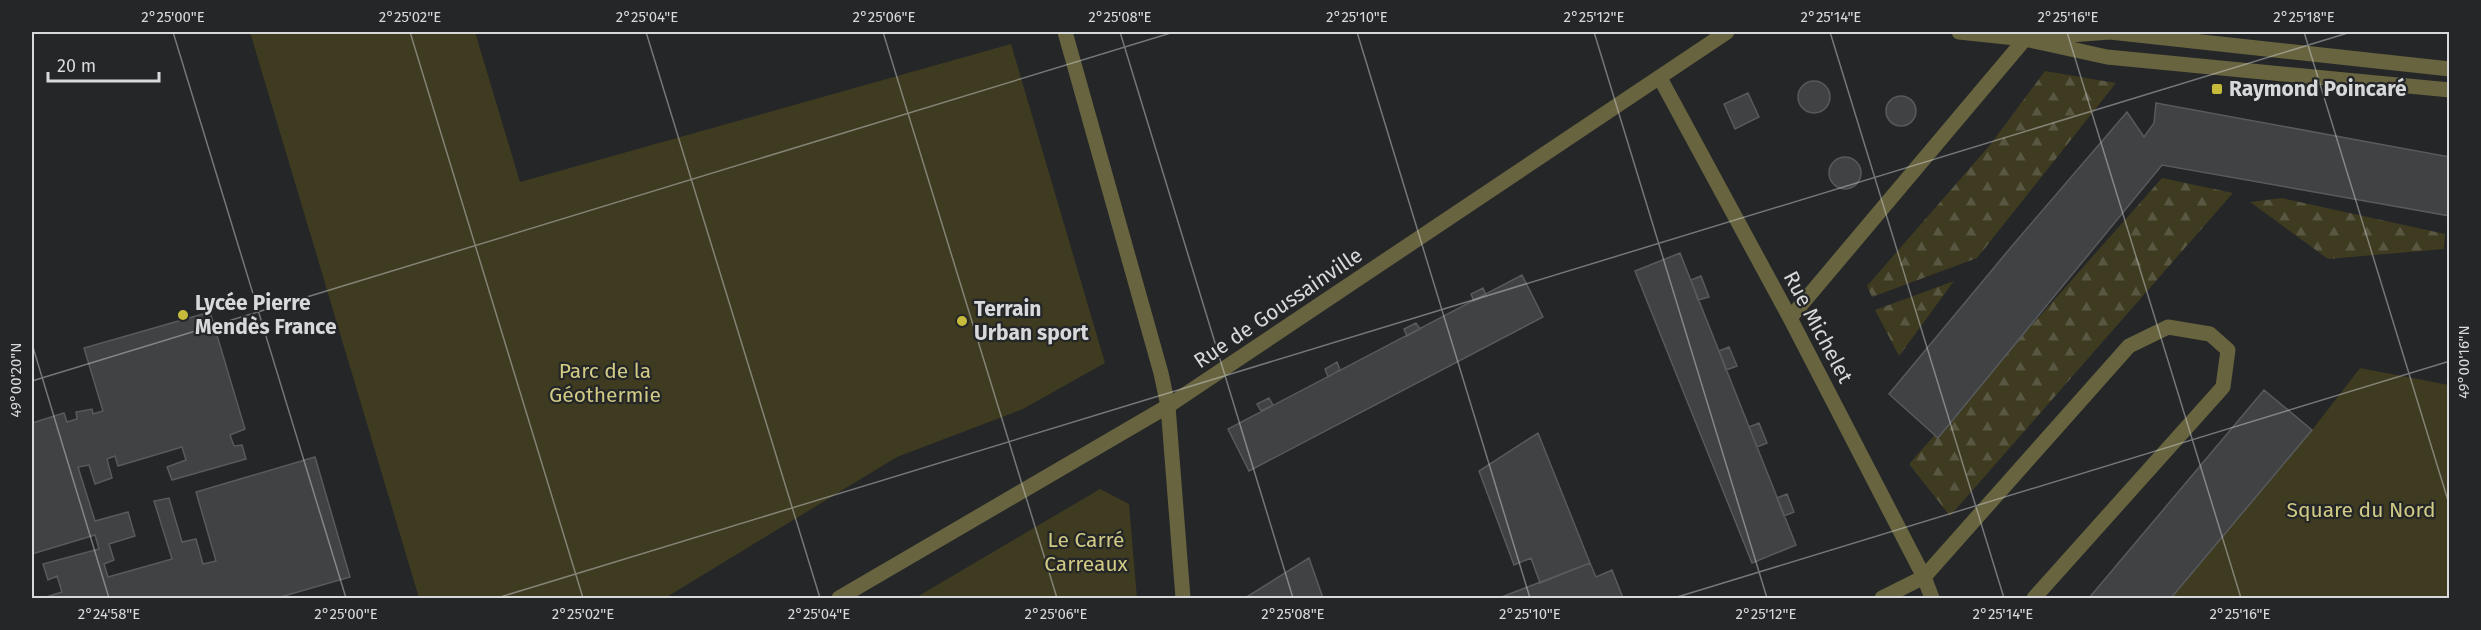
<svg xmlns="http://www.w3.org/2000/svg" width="2481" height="630" viewBox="0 0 2481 630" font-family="'Fira Sans',sans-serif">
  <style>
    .forest { fill: url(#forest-firs) }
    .green { fill: #3e3b21 }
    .building { fill: #404244; stroke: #585a5c; stroke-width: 1.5 }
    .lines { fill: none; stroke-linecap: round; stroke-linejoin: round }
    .service { stroke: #67643f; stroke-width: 15 }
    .minor { stroke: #67643f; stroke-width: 15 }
    .ticks { fill: none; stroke: #d8d9db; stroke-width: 1.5; stroke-opacity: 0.45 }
    .poi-dot { fill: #c7bb3b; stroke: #242628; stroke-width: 2 }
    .labels { text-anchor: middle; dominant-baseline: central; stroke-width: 4.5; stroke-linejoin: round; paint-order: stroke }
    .poi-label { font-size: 21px; font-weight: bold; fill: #d8d9db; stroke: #242628; text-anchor: start }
    .street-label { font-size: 21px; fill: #d8d9db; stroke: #242628 }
    .park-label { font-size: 21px; fill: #d0ca84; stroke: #242628 }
    .neatline { fill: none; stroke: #d8d9db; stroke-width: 2 }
    .ticks-label { font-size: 15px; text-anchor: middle; fill: #d8d9db }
  </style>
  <defs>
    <pattern id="forest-firs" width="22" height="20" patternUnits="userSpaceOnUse" patternTransform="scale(1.5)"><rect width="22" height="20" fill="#3e3b21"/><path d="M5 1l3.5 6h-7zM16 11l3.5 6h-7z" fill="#595741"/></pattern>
  </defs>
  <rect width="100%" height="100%" fill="#242628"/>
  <path class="forest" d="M 2045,71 L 2116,83 L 1977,258 L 1872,297 L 1867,286 L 1990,145 Z
    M 2162,178 L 2233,193 L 1950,516 L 1909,464 Z
    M 2282,198 L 2445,234 L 2444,249 L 2328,259 L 2250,202 Z
    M 1954,281 L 1899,356 L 1875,310 Z"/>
  <path class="green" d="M 250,32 L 475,32 L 520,182 L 1011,44 L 1105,363 L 1023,409 L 897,457 L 665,598 L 419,598 Z
    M 2360,368 L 2449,385 L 2449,598 L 2171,598 L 2312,430 Z
    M 1100,489 L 1129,504 L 1137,598 L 915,598 Z"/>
  <path class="building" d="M1798 97a16 16 0 1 1 32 0a16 16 0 1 1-32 0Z
    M 1748,93 L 1759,117 L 1735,129 L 1724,104 Z
    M1886 111a15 15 0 1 1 30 0a15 15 0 1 1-30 0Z
    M 2156,103 L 2450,157 L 2450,216 L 2162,165 L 1938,438 L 1889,394 L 2012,246 L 2127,112 L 2144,137 L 2154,123 Z
    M1829 173a16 16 0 1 1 32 0a16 16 0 1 1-32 0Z
    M 1680,253 L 1796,545 L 1752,563 L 1635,271 Z
    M 1522,275 L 1543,317 L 1249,471 L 1228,429 Z
    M 1701,276 L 1709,297 L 1698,300 L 1691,280 Z
    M 1483,288 L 1486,295 L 1474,301 L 1471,294 Z
    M 210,312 L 245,429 L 230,435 L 234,446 L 242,445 L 246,459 L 172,480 L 167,467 L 186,460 L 182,447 L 118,466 L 115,456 L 107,459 L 112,478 L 95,484 L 89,465 L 78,467 L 95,521 L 128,512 L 135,536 L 109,544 L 114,560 L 104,564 L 108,577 L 172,559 L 154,501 L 169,498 L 182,542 L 196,539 L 203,564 L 216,561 L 196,492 L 315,457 L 350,577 L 277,598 L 43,598 L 62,592 L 57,576 L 48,580 L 43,564 L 99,549 L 95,535 L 32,554 L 32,423 L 64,413 L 67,422 L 77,419 L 76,412 L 92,409 L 93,414 L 103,411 L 84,348 Z
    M 1416,323 L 1420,329 L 1407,336 L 1404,329 Z
    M 1729,347 L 1737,366 L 1726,370 L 1719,351 Z
    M 1337,362 L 1340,370 L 1328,377 L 1325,369 Z
    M 2264,390 L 2312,430 L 2171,598 L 2089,598 Z
    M 1269,398 L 1273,405 L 1261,411 L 1257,404 Z
    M 1759,423 L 1767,443 L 1757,447 L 1749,427 Z
    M 1538,433 L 1590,563 L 1540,583 L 1531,558 L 1514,565 L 1479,471 Z
    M 1787,494 L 1794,512 L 1784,516 L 1777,498 Z
    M 1309,558 L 1323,598 L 1245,598 Z
    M 1590,563 L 1596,577 L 1612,570 L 1623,598 L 1499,598 Z"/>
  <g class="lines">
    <path class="service" d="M 1065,32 L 1161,373 L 1168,406
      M 1924,577 L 2129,346 L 2168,327 L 2210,334 L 2228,350 L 2223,387 L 2034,598"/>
    <path class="minor" d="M 1959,32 L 2025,39 L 2107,57 L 2450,90
      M 2043,37 L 2110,32 L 2450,69
      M 1660,78 L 1790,318 L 1924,577 L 1932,598
      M 1790,318 L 2025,39
      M 1168,406 L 1183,598
      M 839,598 L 1168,406 L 1727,32
      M 1882,598 L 1924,577"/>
  </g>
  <path class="ticks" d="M 173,32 L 346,598M 410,32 L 583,598M 646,32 L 820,598M 883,32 L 1057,598M 1120,32 L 1293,598M 1357,32 L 1530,598M 1594,32 L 1767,598M 1830,32 L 2004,598M 2067,32 L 2241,598M 2304,32 L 2450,507M 32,344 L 109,598M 32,381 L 1174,32M 497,598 L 2351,32M 1674,598 L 2450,361"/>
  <g class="poi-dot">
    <rect x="2211" y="83" width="12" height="12" rx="3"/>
    <circle cx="183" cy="315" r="6"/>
    <circle cx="962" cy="321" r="6"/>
  </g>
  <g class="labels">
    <g class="poi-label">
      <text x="2229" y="89">Raymond Poincaré</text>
      <text x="195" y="303">Lycée Pierre<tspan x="195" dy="24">Mendès France</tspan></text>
      <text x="974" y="309">Terrain<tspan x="974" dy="24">Urban sport</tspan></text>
    </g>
    <g class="street-label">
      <text transform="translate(1278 308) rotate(-34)">Rue de Goussainville</text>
      <text transform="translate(1818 327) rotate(62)">Rue Michelet</text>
    </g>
    <g class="park-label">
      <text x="605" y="371">Parc de la<tspan x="605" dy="24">Géothermie</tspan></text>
      <text x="2361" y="510">Square du Nord</text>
      <text x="1086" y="540">Le Carré<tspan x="1086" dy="24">Carreaux</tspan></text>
    </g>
  </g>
  <rect width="2481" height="630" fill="none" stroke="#242628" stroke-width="66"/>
  <path d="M48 72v9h111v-9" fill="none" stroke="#d8d9db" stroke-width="3"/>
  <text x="57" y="72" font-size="18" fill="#d8d9db" stroke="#242628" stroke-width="4.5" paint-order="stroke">20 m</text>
  <rect x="33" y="33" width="2415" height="564" class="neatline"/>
  <g class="ticks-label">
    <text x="173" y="22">2°25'00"E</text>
    <text x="410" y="22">2°25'02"E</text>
    <text x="647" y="22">2°25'04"E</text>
    <text x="884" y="22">2°25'06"E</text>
    <text x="1120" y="22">2°25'08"E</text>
    <text x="1357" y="22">2°25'10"E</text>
    <text x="1594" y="22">2°25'12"E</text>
    <text x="1831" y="22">2°25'14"E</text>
    <text x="2068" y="22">2°25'16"E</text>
    <text x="2304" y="22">2°25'18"E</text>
    <text transform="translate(2464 362) rotate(-90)" y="5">49°00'16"N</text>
    <text transform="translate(16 380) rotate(-90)" y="5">49°00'20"N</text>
    <text x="109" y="619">2°24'58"E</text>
    <text x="346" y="619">2°25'00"E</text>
    <text x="583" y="619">2°25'02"E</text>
    <text x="819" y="619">2°25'04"E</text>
    <text x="1056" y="619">2°25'06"E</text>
    <text x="1293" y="619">2°25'08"E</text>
    <text x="1530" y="619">2°25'10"E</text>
    <text x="1766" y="619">2°25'12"E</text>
    <text x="2003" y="619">2°25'14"E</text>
    <text x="2240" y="619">2°25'16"E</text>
  </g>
</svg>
